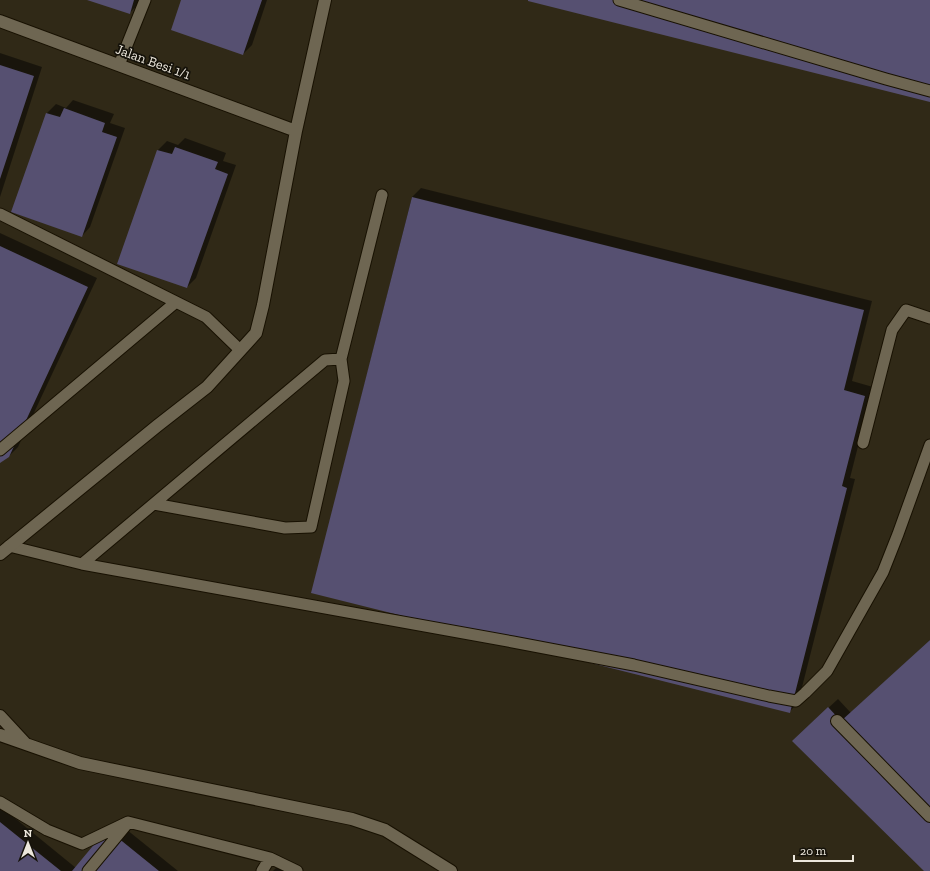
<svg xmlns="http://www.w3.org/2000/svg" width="930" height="871" viewBox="0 0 930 871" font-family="'Zilla Slab',serif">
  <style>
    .shadow { fill: #0007 }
    .building { fill: #565071 }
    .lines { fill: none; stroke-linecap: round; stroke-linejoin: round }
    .lane-casing { stroke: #181102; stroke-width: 13 }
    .street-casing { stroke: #181102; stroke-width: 14 }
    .lane { stroke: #6e6652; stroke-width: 11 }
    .street { stroke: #6e6652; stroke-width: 12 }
    .labels { text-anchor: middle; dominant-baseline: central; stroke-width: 3.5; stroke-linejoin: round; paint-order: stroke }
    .street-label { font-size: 14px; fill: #ece7dc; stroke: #15120a }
  </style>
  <rect width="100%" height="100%" fill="#302917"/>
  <path class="shadow" d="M 89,0 L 140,0 L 138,4 L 130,13 Z
    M 182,0 L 267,0 L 252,45 L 243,54 Z
    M 0,53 L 42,67 L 0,197 Z
    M 73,100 L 114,114 L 110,123 L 125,128 L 90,227 L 82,236 L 12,212 L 47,113 L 56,104 L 66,108 Z
    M 185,138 L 226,153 L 223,161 L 236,165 L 196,278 L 187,287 L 118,263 L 158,150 L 167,141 L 178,145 Z
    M 421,188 L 872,301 L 852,381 L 873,387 L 850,478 L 855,479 L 798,703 L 789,712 L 312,592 L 412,197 Z
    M 0,233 L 97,278 L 18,447 L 9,456 L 0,462 Z
    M 930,640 L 930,871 L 925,871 L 802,732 L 838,699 L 851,713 Z
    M 0,806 L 76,868 L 108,830 L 116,821 L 178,871 L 0,871 Z
    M 281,863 L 291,871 L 273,871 Z"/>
  <path class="building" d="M 87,0 L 134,0 L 130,14 Z
    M 181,0 L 262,0 L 243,55 L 171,30 Z
    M 528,0 L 930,0 L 930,102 L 528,1 Z
    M 0,65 L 34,76 L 0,179 Z
    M 64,108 L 105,123 L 102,132 L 117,137 L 82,237 L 11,212 L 46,113 L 60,117 Z
    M 175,147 L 218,162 L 215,169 L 228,174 L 187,288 L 117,264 L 157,150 L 172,154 Z
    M 412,197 L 864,310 L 844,390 L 865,396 L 842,486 L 847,488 L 790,713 L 311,593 Z
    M 0,246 L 88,287 L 9,457 L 0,463 Z
    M 930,640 L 930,871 L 924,871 L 792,741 L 828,707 L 841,721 Z
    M 0,822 L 61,871 L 0,871 Z
    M 107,829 L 159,871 L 72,871 Z"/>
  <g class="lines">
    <defs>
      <path id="lane" d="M 619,0 L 886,79 L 930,91
        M 119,65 L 145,0
        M 0,214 L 206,317 L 240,350
        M 863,443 L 892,330 L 906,310 L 930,318
        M 0,450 L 176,302
        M 154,504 L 285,528 L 311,527 L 344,381 L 341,359
        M 9,546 L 82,564 L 513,642 L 634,665 L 769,696 L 796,701 L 805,693 L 827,671 L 883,572 L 898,534 L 930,445
        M 82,564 L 325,360 L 341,359 L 382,195
        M 0,802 L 47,830 L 82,844 L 128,822 L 270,858 L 297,871
        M 88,871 L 127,824
        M 262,871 L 270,858"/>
      <path id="street" d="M 0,21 L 296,131
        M 0,554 L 157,426 L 207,387 L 256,333 L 263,305 L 296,131 L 325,0
        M 0,716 L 25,743
        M 837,721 L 930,816
        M 0,735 L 80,763 L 352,819 L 385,830 L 451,871"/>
    </defs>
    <use href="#lane" class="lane-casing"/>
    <use href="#street" class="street-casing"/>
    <use href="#lane" class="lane"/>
    <use href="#street" class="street"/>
  </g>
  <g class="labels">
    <g class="street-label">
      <text transform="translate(153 62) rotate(20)">Jalan Besi 1/1</text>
    </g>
  </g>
  <g transform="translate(28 843)" stroke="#15120a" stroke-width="3" paint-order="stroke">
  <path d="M0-3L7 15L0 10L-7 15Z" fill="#ece7dc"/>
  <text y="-6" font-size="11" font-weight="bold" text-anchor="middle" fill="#ece7dc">N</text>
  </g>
  <path d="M794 855v6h59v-6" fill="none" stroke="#ece7dc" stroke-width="2"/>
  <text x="800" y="855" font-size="12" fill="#ece7dc" stroke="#15120a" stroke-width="3" paint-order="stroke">20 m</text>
</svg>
